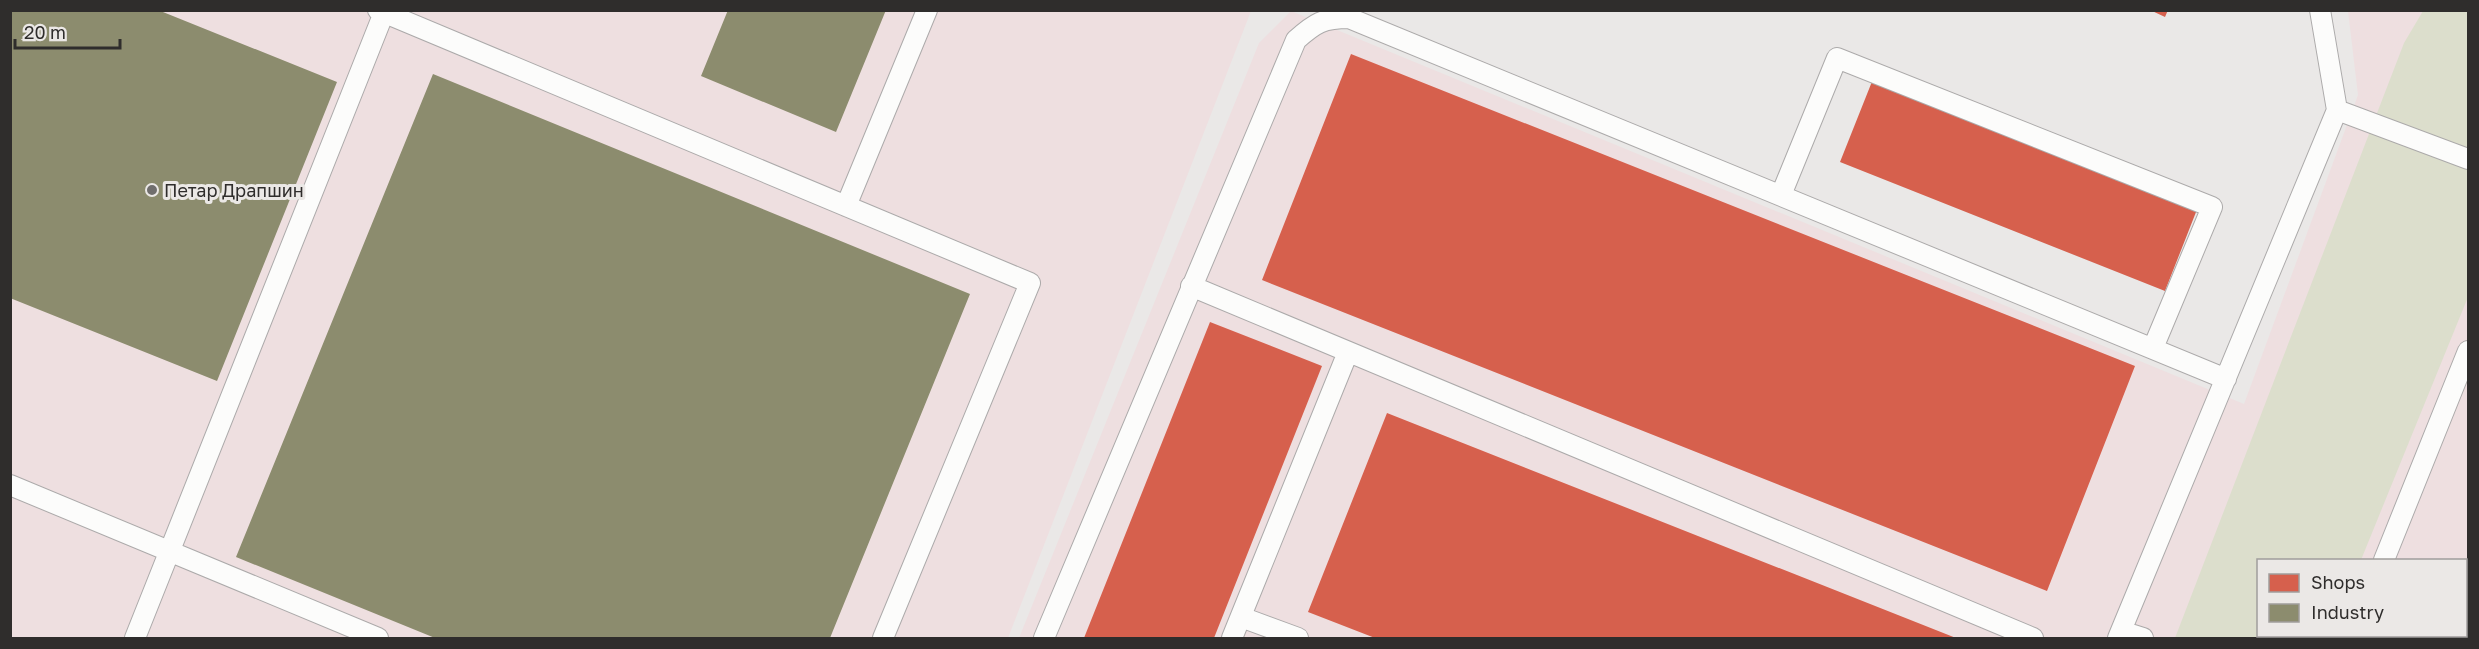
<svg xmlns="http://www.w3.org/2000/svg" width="2479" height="649" viewBox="0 0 2479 649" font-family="'Golos Text',sans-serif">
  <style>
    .industrial { fill: #eedfe0; fill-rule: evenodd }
    .green { fill: #dcdecc }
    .shops { fill: #d6604d }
    .industry { fill: #8c8c6e }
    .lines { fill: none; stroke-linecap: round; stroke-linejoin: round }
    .service-casing { stroke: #acaaaa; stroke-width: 22 }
    .service { stroke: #fcfcfb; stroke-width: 20 }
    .poi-dot { fill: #706e6d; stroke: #ebe8e6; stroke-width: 2 }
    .labels { text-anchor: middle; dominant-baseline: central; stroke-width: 6; stroke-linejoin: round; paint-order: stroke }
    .poi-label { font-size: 18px; fill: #2f2d2c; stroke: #ebe8e6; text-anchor: start }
  </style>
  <rect width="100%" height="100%" fill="#eae8e7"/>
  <path class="industrial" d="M 10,11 L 1251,11 L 1008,638 L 11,638 Z
    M 1291,11 L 2244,404 L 2358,95 L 2348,11 L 2468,11 L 2468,638 L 1019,638 L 1259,43 ZM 2258,560 L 2466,560 L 2466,636 L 2258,636 Z"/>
  <path class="green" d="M 2423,11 L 2468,11 L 2468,297 L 2361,560 L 2258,560 L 2258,636 L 2330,636 L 2329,638 L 2175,638 L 2404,43 Z"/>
  <path class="shops" d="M 2150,10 L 2168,10 L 2165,17 Z
    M 1351,54 L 2135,366 L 2047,591 L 1262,280 Z
    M 1873,79 L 2198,207 L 2165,291 L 1840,162 Z
    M 1210,322 L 1322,366 L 1214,638 L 1084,638 Z
    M 1387,413 L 1956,638 L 1375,638 L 1308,612 Z"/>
  <path class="industry" d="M 10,10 L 158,10 L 337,82 L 217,381 L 10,298 Z
    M 728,10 L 886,10 L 836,132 L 701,76 Z
    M 433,74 L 970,294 L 830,638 L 435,638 L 236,557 Z"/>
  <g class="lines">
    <defs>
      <path id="service" d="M 378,10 L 1030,283 L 883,638
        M 2320,10 L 2337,110
        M 1781,195 L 1837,58 L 2212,207 L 2153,348
        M 846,206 L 927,10
        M 1191,286 L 2033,638
        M 10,485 L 378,638
        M 2384,560 L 2468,351
        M 1241,617 L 1298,638
        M 2121,631 L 2143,638
        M 135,638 L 385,10
        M 1044,638 L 1296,40 C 1315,23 1323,18 1349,18 L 2226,379
        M 1232,638 L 1348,352
        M 2118,638 L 2337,110 L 2468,159
        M 2352,638 L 2353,636"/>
    </defs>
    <use href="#service" class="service-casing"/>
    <use href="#service" class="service"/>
  </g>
  <circle class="poi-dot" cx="152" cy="190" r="6"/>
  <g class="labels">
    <g class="poi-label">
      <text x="164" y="190">Петар Драпшин</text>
    </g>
  </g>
  <rect width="2479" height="649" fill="none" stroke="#2f2d2c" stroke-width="24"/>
  <rect x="2257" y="559" width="210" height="78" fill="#ebe8e6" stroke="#a09d9c" stroke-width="1.5"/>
  <rect x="2269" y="574" width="30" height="18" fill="#d6604d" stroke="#a09d9c" stroke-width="1.5"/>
  <text x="2311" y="589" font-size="18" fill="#2f2d2c">Shops</text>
  <rect x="2269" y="604" width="30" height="18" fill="#8c8c6e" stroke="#a09d9c" stroke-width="1.5"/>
  <text x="2311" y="619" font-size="18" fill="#2f2d2c">Industry</text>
  <path d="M15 39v9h105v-9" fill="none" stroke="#2f2d2c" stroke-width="3"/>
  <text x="24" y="39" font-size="18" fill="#2f2d2c" stroke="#ebe8e6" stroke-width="4.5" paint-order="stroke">20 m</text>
</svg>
